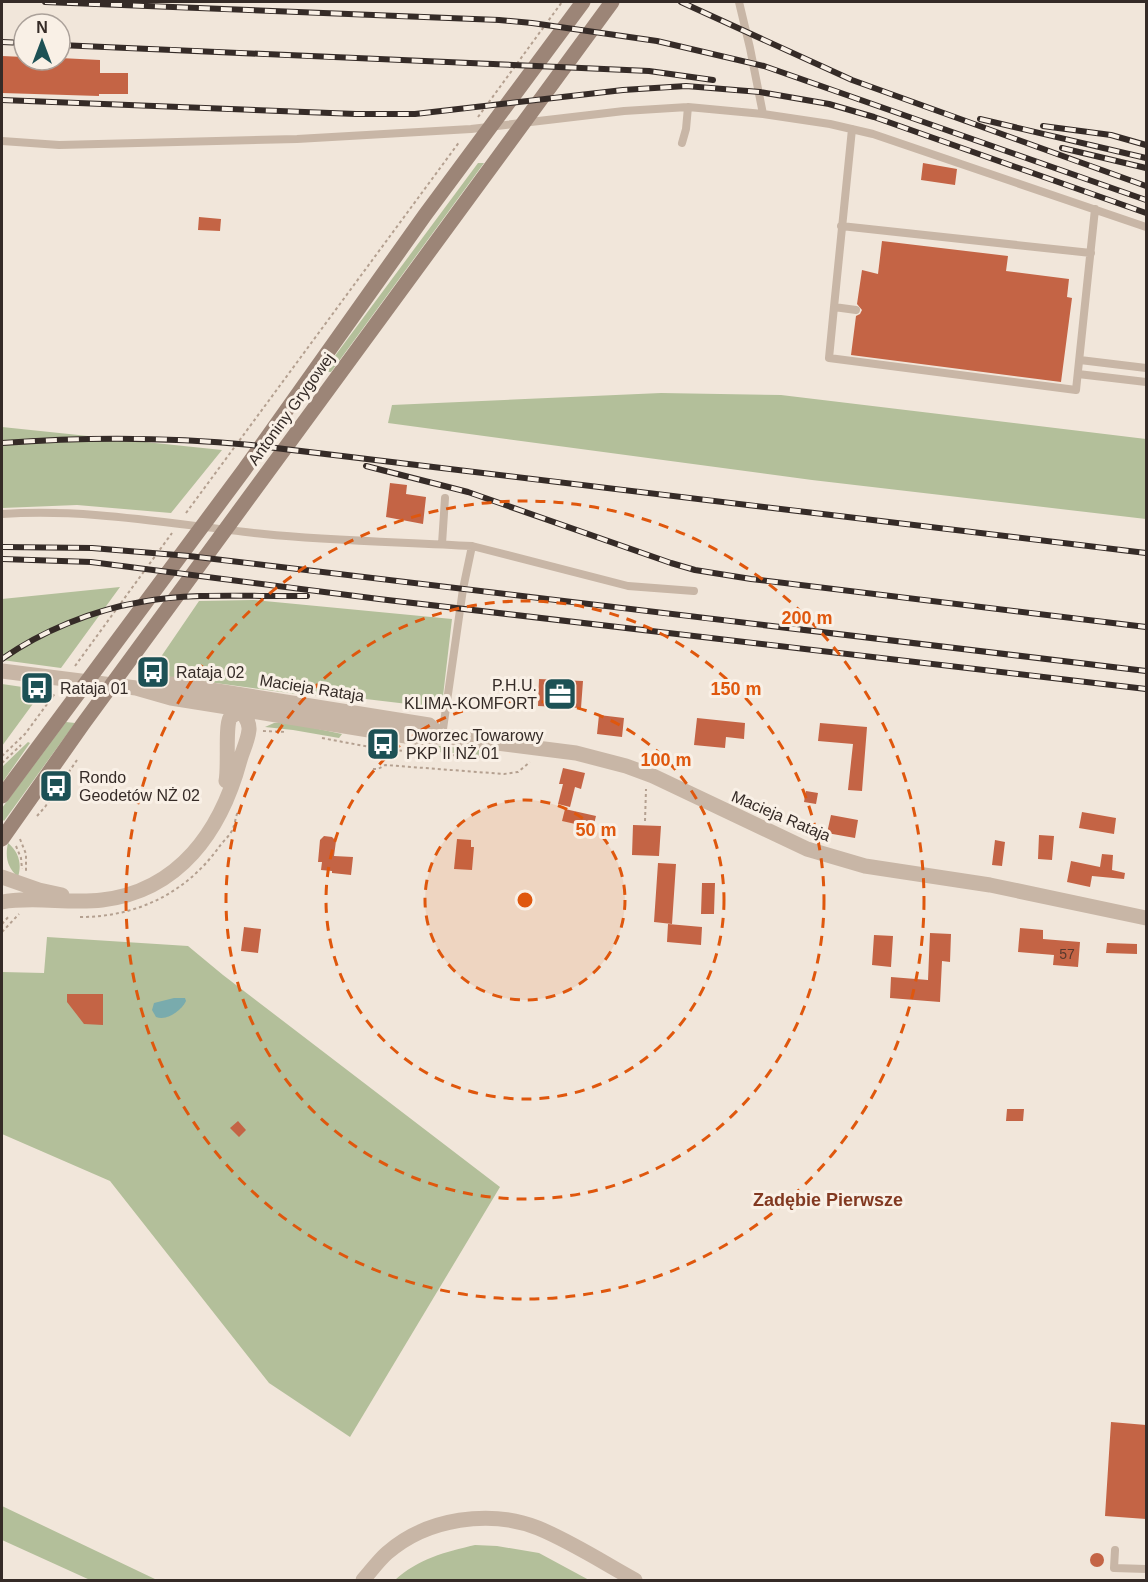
<svg xmlns="http://www.w3.org/2000/svg" width="1148" height="1582" viewBox="0 0 1148 1582" font-family="Helvetica,sans-serif">
  <style>
    .green { fill: #b3bf9a }
    .water { fill: #79abad }
    .building { fill: #c46445 }
    .lines { fill: none; stroke-linecap: round; stroke-linejoin: round }
    .path { stroke: #b4a090; stroke-width: 2; stroke-dasharray: 3 3; stroke-linecap: butt }
    .lane { stroke: #c8b6a6; stroke-width: 8 }
    .street { stroke: #c8b6a6; stroke-width: 15 }
    .secondary { stroke: #9c8577; stroke-width: 15 }
    .rail-casing { stroke: #352b27; stroke-width: 6 }
    .rail { stroke: #f9f0e6; stroke-width: 4; stroke-dasharray: 11; stroke-linecap: butt }
    .ring { fill: none; stroke: #df570d; stroke-width: 3; stroke-dasharray: 10 8 }
    .labels { text-anchor: middle; dominant-baseline: central; stroke-width: 6; stroke-linejoin: round; paint-order: stroke }
    .number-label { font-size: 14px; fill: #59392e }
    .street-label { font-size: 16px; fill: #352b27; stroke: #f9f0e6 }
    .poi-label { font-size: 16px; fill: #352b27; stroke: #f9f0e6; text-anchor: start }
    .neighbourhood-label { font-size: 18px; font-weight: bold; fill: #823921; stroke: #f9f0e6 }
    .centre { fill: #df570d; stroke: #f9f0e6; stroke-width: 3 }
    .ring-label { font-size: 18px; text-anchor: middle; font-weight: bold; fill: #df570d; stroke: #f9f0e6; stroke-width: 6; stroke-linejoin: round; paint-order: stroke }
  </style>
  <rect width="100%" height="100%" fill="#f1e6da"/>
  <path class="green" d="M 478,163 L 484,163 L 331,372 L 323,372 Z
    M 661,393 L 781,395 L 1146,439 L 1146,519 L 812,480 L 388,423 L 392,405 Z
    M 2,427 L 222,450 L 171,513 L 77,505 L 2,508 Z
    M 120,587 L 61,668 L 2,660 L 2,599 Z
    M 254,600 L 452,619 L 443,696 L 435,710 L 433,707 L 332,695 L 311,696 L 164,676 L 164,672 L 152,670 L 199,601 Z
    M 2,684 L 43,690 L 2,746 Z
    M 66,722 L 75,723 L 4,821 L 2,819 L 2,808 Z
    M 286,722 L 342,734 L 339,738 L 293,730 L 265,727 L 274,723 Z
    M 28,742 L 30,743 L 2,783 L 2,767 Z
    M 431,745 L 500,752 L 483,755 L 420,751 L 419,746 Z
    M 8,843 C 19,852 22,864 18,877 C 7,867 5,857 8,843 Z
    M 47,937 L 188,946 L 223,975 L 500,1187 L 350,1437 L 269,1383 L 110,1181 L 2,1134 L 2,972 L 44,973 Z
    M 2,1506 L 157,1580 L 90,1580 L 2,1540 Z
    M 475,1545 L 497,1546 L 539,1553 L 589,1580 L 395,1580 C 418,1559 445,1552 475,1545 Z"/>
  <path class="water" d="M 174,998 L 185,998 L 186,1001 C 181,1011 167,1021 156,1017 L 152,1010 L 154,1003 Z"/>
  <path class="building" d="M 2,56 L 24,57 L 24,60 L 60,60 L 60,58 L 100,60 L 100,73 L 128,73 L 128,94 L 99,94 L 99,96 L 2,93 Z
    M 923,163 L 957,169 L 955,185 L 921,180 Z
    M 199,217 L 221,219 L 220,231 L 198,230 Z
    M 882,241 L 1008,256 L 1006,271 L 1069,279 L 1067,297 L 1072,298 L 1061,382 L 851,355 L 856,316 L 860,314 L 862,310 L 857,304 L 862,270 L 878,274 Z
    M 390,483 L 407,485 L 406,494 L 426,497 L 423,524 L 386,517 Z
    M 539,679 L 583,681 L 581,708 L 538,706 Z
    M 599,715 L 624,718 L 622,737 L 597,734 Z
    M 697,718 L 745,723 L 744,739 L 726,737 L 725,748 L 694,745 Z
    M 820,723 L 867,727 L 862,791 L 848,790 L 853,744 L 818,741 Z
    M 563,768 L 585,773 L 581,789 L 575,787 L 570,807 L 558,804 L 563,784 L 559,784 Z
    M 806,791 L 818,793 L 816,804 L 804,802 Z
    M 565,809 L 596,816 L 593,828 L 562,821 Z
    M 1082,812 L 1116,818 L 1114,834 L 1079,828 Z
    M 831,815 L 858,820 L 855,838 L 827,833 Z
    M 633,825 L 661,826 L 659,856 L 632,855 Z
    M 1039,835 L 1054,836 L 1052,860 L 1038,859 Z
    M 324,836 L 332,837 L 336,841 L 334,856 L 353,857 L 351,875 L 332,873 L 332,871 L 321,870 L 322,862 L 318,862 L 320,840 Z
    M 457,839 L 471,840 L 471,847 L 474,847 L 472,870 L 454,869 Z
    M 995,840 L 1005,842 L 1002,866 L 992,865 Z
    M 1102,854 L 1113,855 L 1112,870 L 1125,873 L 1124,879 L 1092,876 L 1090,887 L 1067,882 L 1071,861 L 1100,867 Z
    M 658,863 L 676,864 L 672,924 L 654,922 Z
    M 702,883 L 715,883 L 714,914 L 701,914 Z
    M 668,924 L 702,927 L 701,945 L 667,942 Z
    M 244,927 L 261,929 L 258,953 L 241,951 Z
    M 1020,928 L 1043,930 L 1043,939 L 1080,942 L 1078,967 L 1053,965 L 1054,955 L 1018,952 Z
    M 930,933 L 951,934 L 950,962 L 942,961 L 940,1002 L 890,998 L 891,977 L 928,980 Z
    M 874,935 L 893,936 L 891,967 L 872,965 Z
    M 1107,943 L 1137,944 L 1137,954 L 1106,953 Z
    M 67,994 L 103,994 L 103,1025 L 84,1024 L 67,1002 Z
    M 1007,1109 L 1024,1109 L 1023,1121 L 1006,1121 Z
    M 238,1121 L 246,1130 L 239,1137 L 230,1128 Z
    M 1111,1422 L 1146,1425 L 1146,1519 L 1105,1516 Z
    M1090 1560a7 7 0 1 1 14 0a7 7 0 1 1-14 0Z"/>
  <g class="lines">
    <path class="path" d="M 478,117 L 562,2
      M 186,513 L 460,141
      M 75,666 L 172,533
      M 263,731 L 287,732
      M 322,738 L 375,748 L 405,751
      M 429,754 L 489,757
      M 2,756 L 25,734 L 56,692
      M 2,763 L 21,745
      M 373,769 L 378,769 L 385,765 L 504,774 L 518,772 L 530,762
      M 37,816 L 45,807 L 77,760
      M 645,821 L 646,789
      M 20,839 L 26,854 L 26,871
      M 16,846 L 21,858 L 22,869
      M 80,917 C 137,917 186,893 219,847 C 223,841 231,835 233,828 C 235,823 236,816 238,811
      M 2,924 L 10,915
      M 2,932 L 19,914"/>
    <path class="lane" d="M 739,2 L 750,48 L 763,114
      M 852,129 L 834,307 L 856,310
      M 2,141 L 59,145 L 297,139 L 471,129 L 624,111 L 688,107
      M 682,143 L 686,129 L 688,107 L 763,114 L 830,124 L 873,134 L 1146,227
      M 841,226 L 1091,253
      M 834,307 L 829,358 L 1076,390 L 1095,209
      M 1080,360 L 1146,368
      M 1078,374 L 1146,382
      M 2,514 C 91,508 175,525 264,534 C 333,541 403,542 472,546
      M 442,544 L 445,498
      M 442,736 L 463,589 L 472,546 L 628,586 L 694,591
      M 1115,1550 L 1114,1568 L 1146,1569"/>
    <path class="street" d="M 2,671 L 136,688 L 171,698 L 424,739 L 442,736 L 576,753 L 626,766 L 653,776 L 807,849 L 865,866 L 990,885 L 1146,918
      M 144,687 L 174,684 L 429,725 L 442,736
      M 226,781 C 229,767 225,727 230,718 C 233,715 238,712 241,709
      M 2,877 L 39,890 L 62,895
      M 2,902 C 32,896 70,904 102,900 C 179,891 221,831 240,760 C 243,750 248,740 249,730 C 250,720 243,717 242,709 C 241,705 243,699 243,695
      M 363,1580 C 371,1571 378,1561 387,1553 C 427,1518 490,1509 538,1528 C 572,1542 604,1563 635,1580"/>
    <path class="secondary" d="M 2,796 L 244,470 L 425,215 L 583,2
      M 2,839 L 83,724 L 612,2"/>
    <defs>
      <path id="rail" d="M 45,2 L 499,20 L 532,23 L 657,41 L 764,66 L 1146,200
        M 681,2 L 852,80 L 1146,186
        M 2,42 L 24,43
        M 60,45 L 649,71 L 713,80
        M 2,100 L 356,114 L 415,114 L 623,90 L 686,86 L 760,92 L 829,104 L 874,117 L 1146,213
        M 980,119 L 1146,158
        M 1043,126 L 1111,135 L 1146,145
        M 1062,148 L 1146,168
        M 2,443 C 84,437 168,437 251,445 L 1146,553
        M 366,466 L 468,492 L 671,563 L 695,570 L 751,579 L 1146,627
        M 2,547 L 92,548 L 189,556 L 1146,671
        M 2,559 L 91,562 L 379,599 L 1146,689
        M 2,659 C 42,631 93,610 141,602 C 195,592 252,597 307,596"/>
    </defs>
    <use href="#rail" class="rail-casing"/>
    <use href="#rail" class="rail"/>
  </g>
  <circle cx="525" cy="900" r="100" fill="#df570d" fill-opacity=".12"/>
  <g class="ring">
    <circle cx="525" cy="900" r="100"/>
    <circle cx="525" cy="900" r="199"/>
    <circle cx="525" cy="900" r="299"/>
    <circle cx="525" cy="900" r="399"/>
  </g>
  <defs>
    <symbol id="bus-square" viewBox="-11 -11 22 22"><rect x="-9" y="-9" width="18" height="18" rx="4" fill="#1d5155" stroke="#f9f0e6"/><path d="M-5-6H5V4H4V6H2V4H-2V6H-4V4H-5ZM-3.5-4V0h7V-4ZM-3.5 1.2v1.5H-2V1.2ZM2 1.2v1.5H3.5V1.2Z" fill="#fff"/></symbol>
    <symbol id="office-square" viewBox="-11 -11 22 22"><rect x="-9" y="-9" width="18" height="18" rx="4" fill="#1d5155" stroke="#f9f0e6"/><path d="M-6-3h4V-5.5h4V-3h4V5H-6ZM-1-4.5V-3h2v-1.5ZM-6 0V1H6V0Z" fill="#fff"/></symbol>
  </defs>
  <g fill-rule="evenodd">
    <use href="#bus-square" x="134" y="653" width="38" height="38"/>
    <use href="#bus-square" x="18" y="669" width="38" height="38"/>
    <use href="#office-square" x="541" y="675" width="38" height="38"/>
    <use href="#bus-square" x="364" y="725" width="38" height="38"/>
    <use href="#bus-square" x="37" y="767" width="38" height="38"/>
  </g>
  <g class="labels">
    <g class="number-label">
      <text x="1067" y="954">57</text>
    </g>
    <g class="street-label">
      <text transform="translate(291 409) rotate(-54)">Antoniny Grygowej</text>
      <text transform="translate(312 688) rotate(9)">Macieja Rataja</text>
      <text transform="translate(781 816) rotate(23)">Macieja Rataja</text>
    </g>
    <g class="poi-label">
      <text x="176" y="672">Rataja 02</text>
      <text x="537" y="685" text-anchor="end">P.H.U.<tspan x="537" dy="18">KLIMA-KOMFORT</tspan></text>
      <text x="60" y="688">Rataja 01</text>
      <text x="406" y="735">Dworzec Towarowy<tspan x="406" dy="18">PKP II NŻ 01</tspan></text>
      <text x="79" y="777">Rondo<tspan x="79" dy="18">Geodetów NŻ 02</tspan></text>
    </g>
    <g class="neighbourhood-label">
      <text x="828" y="1200">Zadębie Pierwsze</text>
    </g>
  </g>
  <circle cx="525" cy="900" r="9" class="centre"/>
  <g class="ring-label">
    <text x="807" y="624">200 m</text>
    <text x="736" y="695">150 m</text>
    <text x="666" y="766">100 m</text>
    <text x="596" y="836">50 m</text>
  </g>
  <rect width="1148" height="1582" fill="none" stroke="#352b27" stroke-width="6"/>
  <g transform="translate(42 42)"><circle r="28" fill="#f9f0e6" stroke="#aba19a" stroke-width="1.5"/>
  <path d="M0-4.5L10 22L0 15L-10 22Z" fill="#1d5155"/>
  <text y="-9" font-size="16" font-weight="bold" text-anchor="middle" fill="#352b27">N</text>
  </g>
</svg>
